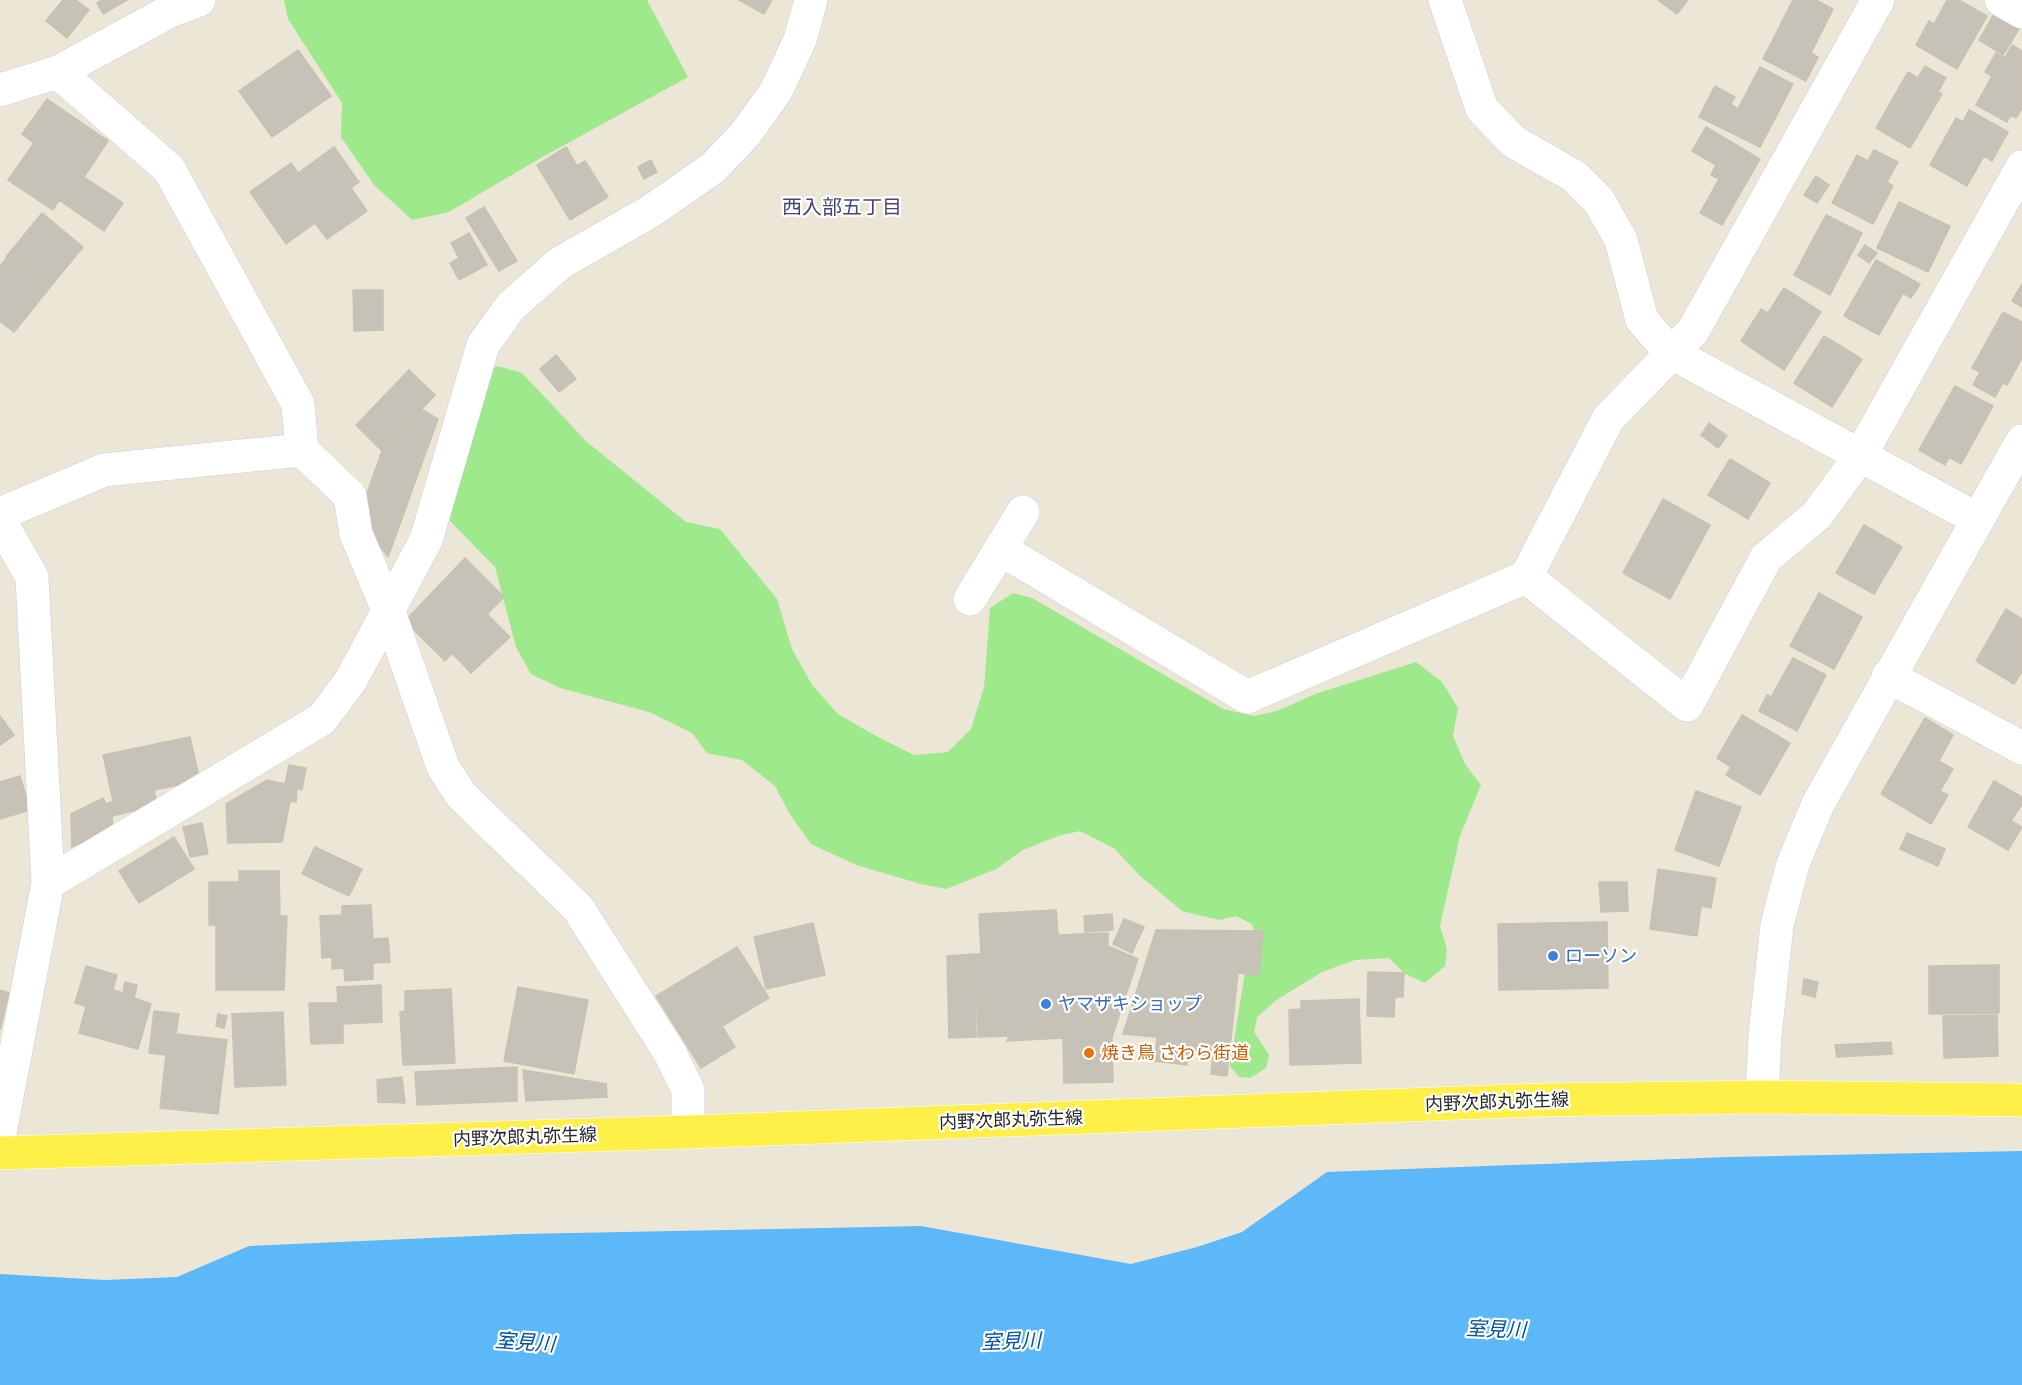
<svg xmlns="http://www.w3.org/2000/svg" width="2022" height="1385" viewBox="0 0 2022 1385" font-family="Cabin,'Noto Sans JP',sans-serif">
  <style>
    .green { fill: #9de98c }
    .water { fill: #5db8fa }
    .building { fill: #c6c2b7; stroke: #c7c2b0; stroke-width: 1.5 }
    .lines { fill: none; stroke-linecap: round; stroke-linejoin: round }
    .minor-casing { stroke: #cccce2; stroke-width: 34 }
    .major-casing { stroke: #fff; stroke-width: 34 }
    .minor { stroke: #fff; stroke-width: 33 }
    .major { stroke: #fef049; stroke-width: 33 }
    .shop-dot { fill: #3f7fe0; stroke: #fff; stroke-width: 2 }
    .food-dot { fill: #e8710a; stroke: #fff; stroke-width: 2 }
    .labels { text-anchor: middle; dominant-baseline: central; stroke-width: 4.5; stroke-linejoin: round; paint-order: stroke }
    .shop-label { font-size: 18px; fill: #366cbe; stroke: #fff; text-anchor: start }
    .food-label { font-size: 18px; fill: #c56008; stroke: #fff; text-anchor: start }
    .street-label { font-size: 18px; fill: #272727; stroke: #fff }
    .neighbourhood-label { font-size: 20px; fill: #44457b; stroke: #fff }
    .water-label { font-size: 20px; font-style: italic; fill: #0051a2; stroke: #fff }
  </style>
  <rect width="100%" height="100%" fill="#ece6d6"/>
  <path class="green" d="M 284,0 L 647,0 L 688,77 L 537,160 L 449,212 L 412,220 L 374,185 L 341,137 L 342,103 L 288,19 Z
    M 498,366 L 522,373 L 587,442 L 686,522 L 720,529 L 777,599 L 792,649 L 812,685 L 838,714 L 874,735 L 914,755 L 948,752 L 971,729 L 984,687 L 990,608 L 1013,593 L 1032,598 L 1223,709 L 1254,716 L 1277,711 L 1315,694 L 1416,662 L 1442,682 L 1458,708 L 1453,736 L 1465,764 L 1481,785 L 1460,836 L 1440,926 L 1447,949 L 1445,966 L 1425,983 L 1404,973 L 1389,958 L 1355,960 L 1322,972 L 1275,1001 L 1257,1017 L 1254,1032 L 1269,1055 L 1266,1068 L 1250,1078 L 1239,1077 L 1230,1066 L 1245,972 L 1259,943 L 1252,924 L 1236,916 L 1219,920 L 1182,911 L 1139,875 L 1115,849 L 1080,831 L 1058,836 L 1023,850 L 996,869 L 946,889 L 921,884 L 856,865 L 811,844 L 789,813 L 775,786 L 742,760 L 707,753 L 692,733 L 649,712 L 560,688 L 531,674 L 516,647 L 495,567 L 447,518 L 487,371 Z"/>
  <path class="water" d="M 2022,1151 L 2022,1385 L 0,1385 L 0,1274 L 105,1280 L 177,1277 L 249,1246 L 520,1234 L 921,1226 L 1131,1264 L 1197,1247 L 1242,1232 L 1327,1172 L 1729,1157 Z"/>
  <path class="building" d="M 63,0 L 76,0 L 89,10 L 67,38 L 46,21 Z
    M 102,0 L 127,0 L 103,14 L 97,3 Z
    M 739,0 L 772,0 L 764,14 Z
    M 1658,0 L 1688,0 L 1677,14 Z
    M 1793,0 L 1816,0 L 1833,9 L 1811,53 L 1818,57 L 1806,81 L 1763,59 Z
    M 1947,0 L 1959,0 L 1987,16 L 1957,69 L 1916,45 L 1929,21 L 1934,24 Z
    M 1994,14 L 2019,29 L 2003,55 L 1979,40 Z
    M 2012,45 L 2022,51 L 2022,108 L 2016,118 L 2011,115 L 2007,122 L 1976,105 L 1992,76 L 1985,72 L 1996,53 L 2005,58 Z
    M 298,50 L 331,96 L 272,137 L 239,91 Z
    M 1925,66 L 1946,78 L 1938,92 L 1942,94 L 1910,148 L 1876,128 L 1908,72 L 1918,78 Z
    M 1760,67 L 1793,84 L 1760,147 L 1699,117 L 1715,86 L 1735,97 L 1731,104 L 1738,109 Z
    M 47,99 L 108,141 L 84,177 L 123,203 L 104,231 L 59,200 L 53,210 L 8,180 L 34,143 L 22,134 Z
    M 1969,110 L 2008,132 L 1992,161 L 1984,156 L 1967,186 L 1930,165 L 1956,118 L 1963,122 Z
    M 1706,127 L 1760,159 L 1722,225 L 1700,213 L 1719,179 L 1711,175 L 1716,165 L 1692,151 Z
    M 334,147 L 359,182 L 351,188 L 367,211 L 327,239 L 315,223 L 286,244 L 250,192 L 291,163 L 298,173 Z
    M 566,147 L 577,166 L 585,161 L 608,197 L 570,220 L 537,165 Z
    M 1874,150 L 1898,162 L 1887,182 L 1893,186 L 1873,224 L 1832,203 L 1857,155 L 1868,161 Z
    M 651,160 L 657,172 L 644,179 L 638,167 Z
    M 1816,176 L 1829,185 L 1817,203 L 1804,195 Z
    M 1899,202 L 1950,226 L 1928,272 L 1877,248 Z
    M 484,207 L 517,261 L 499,271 L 466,218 Z
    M 42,213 L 83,247 L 47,291 L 6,257 Z
    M 1826,215 L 1862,233 L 1830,295 L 1794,275 Z
    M 469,233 L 487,265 L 459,280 L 450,263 L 459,258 L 451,243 Z
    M 1865,245 L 1877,253 L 1869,263 L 1858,255 Z
    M 7,258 L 47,291 L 14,332 L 0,321 L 0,266 Z
    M 1876,260 L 1920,284 L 1911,298 L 1903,293 L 1879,335 L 1844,316 Z
    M 2022,284 L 2022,307 L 2012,301 Z
    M 1784,288 L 1821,312 L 1784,370 L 1741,341 L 1761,309 L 1768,313 Z
    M 353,290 L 383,290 L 383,330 L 354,331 Z
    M 2003,312 L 2022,322 L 2022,358 L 2007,385 L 2003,383 L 1995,397 L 1973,385 L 1980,372 L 1972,368 Z
    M 1824,336 L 1862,359 L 1832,407 L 1794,383 Z
    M 556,355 L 576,379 L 559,392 L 540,369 Z
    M 409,370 L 435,395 L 382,451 L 356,425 Z
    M 1955,386 L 1993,406 L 1961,464 L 1949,457 L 1945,465 L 1919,450 Z
    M 421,409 L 438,419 L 388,557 L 368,529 L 365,499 L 382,451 Z
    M 1709,423 L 1727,436 L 1718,448 L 1701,435 Z
    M 1730,459 L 1770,483 L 1748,519 L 1708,495 Z
    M 1663,499 L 1710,525 L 1670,599 L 1623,573 Z
    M 1864,525 L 1902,547 L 1874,594 L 1836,573 Z
    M 465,558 L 504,597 L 487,614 L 510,637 L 471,673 L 452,653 L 445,661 L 405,621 Z
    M 1819,593 L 1862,617 L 1834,669 L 1790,646 Z
    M 2006,609 L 2022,619 L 2022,671 L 2014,684 L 1976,661 Z
    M 1793,658 L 1826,675 L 1797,731 L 1759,711 L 1767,695 L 1771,697 Z
    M 1742,715 L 1790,743 L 1760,795 L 1726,775 L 1731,767 L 1717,758 Z
    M 0,716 L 14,735 L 0,745 Z
    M 1925,718 L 1953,735 L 1939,761 L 1953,769 L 1940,791 L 1948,795 L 1931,824 L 1881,794 Z
    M 190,737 L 200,781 L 154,790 L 158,805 L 112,816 L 113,827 L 72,847 L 71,814 L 103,798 L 106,804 L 113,801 L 103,755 Z
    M 289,765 L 306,768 L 302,790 L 297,788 L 296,802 L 290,801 L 282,842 L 228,843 L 226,804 L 267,780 L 285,784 Z
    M 20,776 L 30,810 L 0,819 L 0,782 Z
    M 1994,781 L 2022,797 L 2022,804 L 2011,821 L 2022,827 L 2008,850 L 1968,827 Z
    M 1696,791 L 1741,807 L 1719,866 L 1675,850 Z
    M 202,823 L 208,854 L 190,857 L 183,827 Z
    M 1907,833 L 1945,849 L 1938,866 L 1900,849 Z
    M 174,837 L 194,869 L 139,903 L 119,871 Z
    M 315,847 L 362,869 L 349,896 L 302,874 Z
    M 1658,869 L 1716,878 L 1711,908 L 1701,906 L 1697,936 L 1650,929 Z
    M 239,871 L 279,871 L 280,916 L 287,916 L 284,990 L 216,990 L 216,925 L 209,925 L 209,882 L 239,882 Z
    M 1599,882 L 1627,882 L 1628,911 L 1601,912 Z
    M 371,905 L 373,939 L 388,938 L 390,962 L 373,963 L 373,979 L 345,981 L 344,968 L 332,969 L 332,957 L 322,958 L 320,916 L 342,915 L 342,906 Z
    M 1056,910 L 1058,935 L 1108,933 L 1108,946 L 1138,959 L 1112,1037 L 1113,1082 L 1064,1083 L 1063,1038 L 1007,1041 L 1009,1036 L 978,1037 L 975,954 L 981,954 L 979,914 Z
    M 1112,914 L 1113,930 L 1085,932 L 1084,916 Z
    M 1124,919 L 1144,927 L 1132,953 L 1113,944 Z
    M 1607,922 L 1608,988 L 1499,990 L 1498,924 Z
    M 813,923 L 825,975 L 766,989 L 754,937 Z
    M 1156,930 L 1263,931 L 1259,975 L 1238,973 L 1227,1076 L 1211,1074 L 1213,1056 L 1188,1053 L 1187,1065 L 1155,1061 L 1157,1037 L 1123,1034 Z
    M 737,947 L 769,998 L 722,1026 L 735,1047 L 701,1068 L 656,996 Z
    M 974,954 L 976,1037 L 949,1038 L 947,956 Z
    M 1999,965 L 1999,1013 L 1929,1014 L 1929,966 Z
    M 86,966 L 117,975 L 113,990 L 123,993 L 125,982 L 137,985 L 134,998 L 151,1004 L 138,1049 L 79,1033 L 86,1006 L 75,1003 Z
    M 1368,972 L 1404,973 L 1403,997 L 1395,997 L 1394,1017 L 1367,1016 Z
    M 1804,979 L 1818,982 L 1815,997 L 1802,994 Z
    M 381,985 L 382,1022 L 343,1024 L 343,1043 L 311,1044 L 309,1003 L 338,1003 L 337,987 Z
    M 518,987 L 588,1000 L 574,1074 L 504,1061 Z
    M 451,989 L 455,1063 L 403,1065 L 400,1012 L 405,1011 L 405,991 Z
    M 0,990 L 9,993 L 0,1030 Z
    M 1359,999 L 1361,1063 L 1290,1065 L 1289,1010 L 1301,1009 L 1301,1001 Z
    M 154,1011 L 179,1014 L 176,1034 L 227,1040 L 218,1114 L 160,1108 L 166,1055 L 149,1053 Z
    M 283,1012 L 286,1085 L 235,1087 L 232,1014 Z
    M 218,1014 L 227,1016 L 224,1028 L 216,1026 Z
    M 1997,1015 L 1998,1056 L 1944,1058 L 1943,1016 Z
    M 1891,1042 L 1892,1054 L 1837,1057 L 1835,1045 Z
    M 517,1067 L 517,1101 L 417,1105 L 415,1072 Z
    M 523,1070 L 606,1084 L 607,1097 L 526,1101 Z
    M 402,1077 L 405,1103 L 378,1102 L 377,1080 Z"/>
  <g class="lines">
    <defs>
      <path id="minor" d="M 1445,0 L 1482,109 L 1514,142 L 1574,176 L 1599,201 L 1621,240 L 1642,320 L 1670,352 L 1977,519
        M 1878,0 L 1693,331 L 1608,419 L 1526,577 L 1687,705 L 1766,558 L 1817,515 L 1860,456 L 2022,167
        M 2001,0 L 2022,12
        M 58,72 L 169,169 L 298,404 L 302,450
        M 0,90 L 58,72 L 170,11 L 199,0
        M 0,514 L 104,470 L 302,450 L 350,496 L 356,534 L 389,612 L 443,767 L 462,796 L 578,908 L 670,1053 L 688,1090 L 688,1132
        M 0,521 L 32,577 L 48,883 L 0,1133
        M 1000,549 L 1247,697 L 1526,577
        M 970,599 L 1023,512
        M 1888,676 L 2022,748
        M 48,883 L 322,719 L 351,680 L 426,540 L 483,345 L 511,306 L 560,263 L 651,211 L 713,168 L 746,133 L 776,91 L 800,40 L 811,0
        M 1762,1097 L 1765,1036 L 1777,925 L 1793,864 L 1818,804 L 2022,441"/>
      <path id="major" d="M 0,1153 L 688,1132 L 1539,1100 L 1762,1097 L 2022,1100"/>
    </defs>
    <use href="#minor" class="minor-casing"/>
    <use href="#major" class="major-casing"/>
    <use href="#minor" class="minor"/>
    <use href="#major" class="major"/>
  </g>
  <g class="shop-dot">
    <circle cx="1553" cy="956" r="6"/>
    <circle cx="1046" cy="1004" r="6"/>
  </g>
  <circle class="food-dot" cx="1089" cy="1053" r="6"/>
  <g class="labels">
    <g class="shop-label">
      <text x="1565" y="956">ローソン</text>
      <text x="1058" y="1004">ヤマザキショップ</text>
    </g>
    <g class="food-label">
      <text x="1101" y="1053">焼き鳥 さわら街道</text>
    </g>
    <g class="street-label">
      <text transform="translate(1497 1102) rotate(-2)">内野次郎丸弥生線</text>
      <text transform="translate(1011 1120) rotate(-2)">内野次郎丸弥生線</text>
      <text transform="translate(525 1137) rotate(-2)">内野次郎丸弥生線</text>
    </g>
    <g class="neighbourhood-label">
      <text x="842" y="207">西入部五丁目</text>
    </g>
    <g class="water-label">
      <text transform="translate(1496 1329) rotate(2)">室見川</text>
      <text transform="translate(1011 1341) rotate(-2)">室見川</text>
      <text transform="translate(525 1342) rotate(4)">室見川</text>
    </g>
  </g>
</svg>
